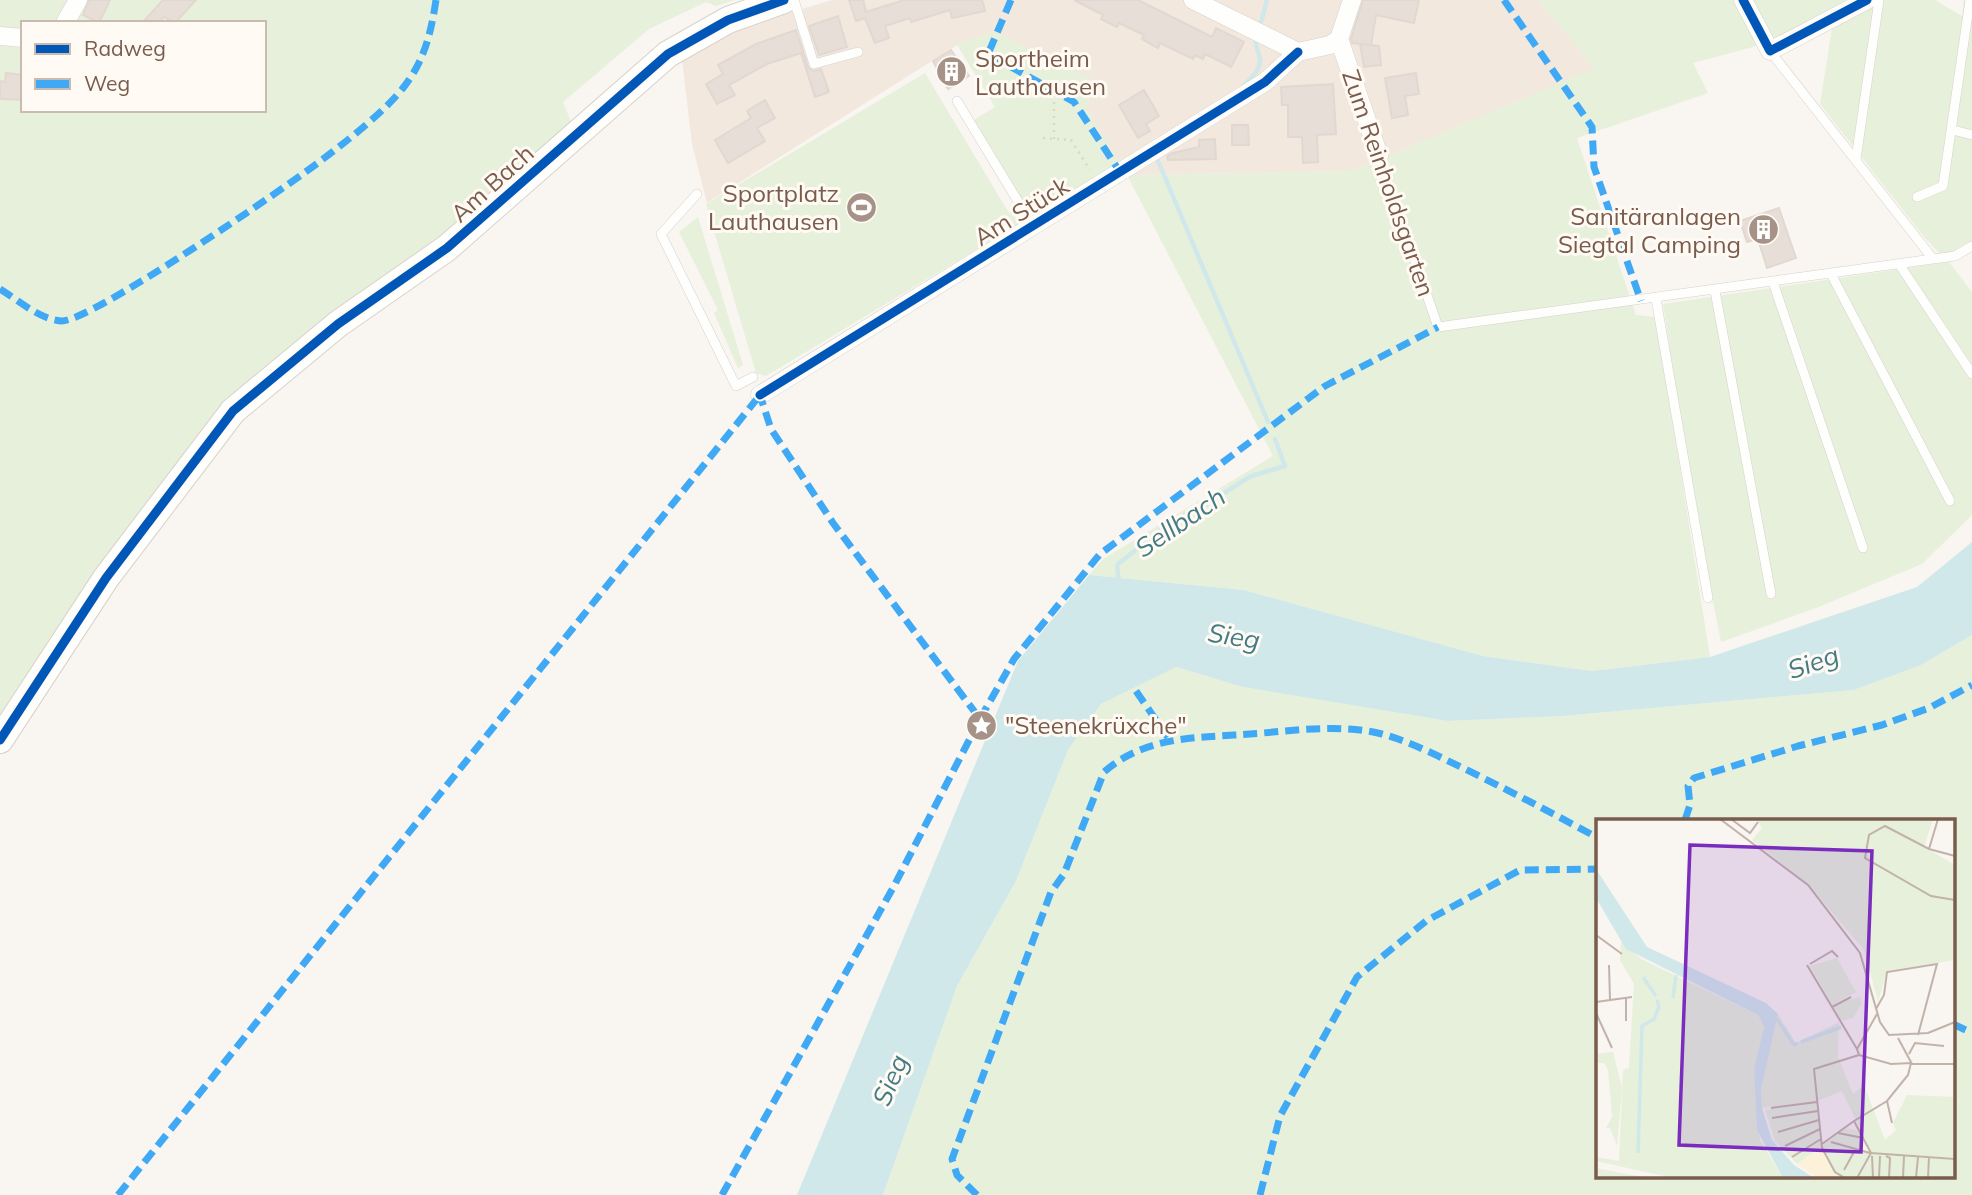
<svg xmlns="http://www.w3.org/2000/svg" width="1972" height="1195" viewBox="0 0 1972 1195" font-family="Mulish,sans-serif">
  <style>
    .residential { fill: #f2e8de }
    .green { fill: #e7f0db; fill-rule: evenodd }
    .water { fill: #d0e8ea }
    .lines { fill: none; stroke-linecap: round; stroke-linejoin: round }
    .stream { stroke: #d0e8ea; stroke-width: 4.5 }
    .building { fill: #e6ded7; stroke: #e2d8d2; stroke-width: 2 }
    .lane-casing { stroke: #d7d1cb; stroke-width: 10 }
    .street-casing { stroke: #d7d1cb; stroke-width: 19 }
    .secondary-casing { stroke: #d9d2cb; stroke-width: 28 }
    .path { stroke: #dcd5d0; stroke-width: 2.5; stroke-dasharray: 2 5; stroke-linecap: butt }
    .lane { stroke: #fefefd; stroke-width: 9 }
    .street { stroke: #fefefd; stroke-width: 18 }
    .secondary { stroke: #fefefd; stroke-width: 26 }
    .quiet { stroke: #3fa9f5; stroke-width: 7; stroke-dasharray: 14 7; stroke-linecap: butt }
    .cycleway-casing { stroke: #fffaf3; stroke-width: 13 }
    .cycleway { stroke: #0057b8; stroke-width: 9 }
    .labels { text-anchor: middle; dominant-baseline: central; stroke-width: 6; stroke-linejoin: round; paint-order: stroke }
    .poi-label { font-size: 24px; fill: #7a5c4d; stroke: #fffaf3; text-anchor: start }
    .street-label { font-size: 24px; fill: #7a5c4d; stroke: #fffaf3 }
    .water-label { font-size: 26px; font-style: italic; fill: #437c86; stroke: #fffaf3 }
    .inset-river { fill: none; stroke: #d0e8ea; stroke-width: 3.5 }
    .inset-road { fill: none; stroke: #c2b3aa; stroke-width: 2 }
    .view { fill: #7b2cbf; fill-opacity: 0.15; stroke: #7b2cbf; stroke-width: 3.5 }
    .inset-edge { fill: none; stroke: #7a5c4d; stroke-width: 3.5 }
  </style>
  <rect width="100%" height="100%" fill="#f9f5f0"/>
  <path class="residential" d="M 832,0 L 1537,0 L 1596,68 L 1353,171 L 1127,175 L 1086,109 L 994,32 L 959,44 L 707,203 L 692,144 L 682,60 L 733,30 Z"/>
  <path class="green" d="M 0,0 L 735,0 L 716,6 L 706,2 L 649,29 L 563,102 L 573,127 L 231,410 L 0,726 ZM 23,23 L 264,23 L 264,110 L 23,110 Z
    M 1537,0 L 1846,0 L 1764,44 L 1693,63 L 1708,93 L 1577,138 L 1636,315 L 1656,317 L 1710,657 L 1592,671 L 1483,656 L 1244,590 L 1089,575 L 1103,559 L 1273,456 L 1127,175 L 1353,171 L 1595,68 Z
    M 1881,0 L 1935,0 L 1962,16 L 1964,0 L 1972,0 L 1972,250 L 1949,262 L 1972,292 L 1972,515 L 1922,564 L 1816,608 L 1721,642 L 1692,495 L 1663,304 L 1948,262 L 1924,237 L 1820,104 L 1833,22 Z
    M 994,31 L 1097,82 L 1086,109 L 1120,163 L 766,376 L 756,373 L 706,204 L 925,73 L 1009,213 L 1014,210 L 1019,218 L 1035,209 L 1020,197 L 974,120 L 995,107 L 957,45 Z
    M 698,217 L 743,365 L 738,368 L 714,313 L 718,310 L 679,232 Z
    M 1972,635 L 1972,1195 L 883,1195 L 957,986 L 1016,881 L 1068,750 L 1101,704 L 1175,667 L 1244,687 L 1448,721 L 1563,716 L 1854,690 L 1921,665 ZM 1598,820 L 1953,820 L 1953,1176 L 1598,1176 Z"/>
  <path class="water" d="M 1972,542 L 1972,635 L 1921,665 L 1854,690 L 1563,716 L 1448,721 L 1243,687 L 1176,667 L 1101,704 L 1068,750 L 1016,881 L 957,986 L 883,1195 L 797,1195 L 1018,661 L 1089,575 L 1244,590 L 1483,656 L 1592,671 L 1710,657 L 1917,587 Z"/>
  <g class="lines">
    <path class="stream" d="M 1260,26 L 1267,0
      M 1241,89 C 1248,80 1260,73 1260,60 C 1260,52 1254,48 1256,38
      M 1156,156 L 1268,422
      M 1119,583 L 1117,565 L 1173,520 L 1200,508 L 1251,476 L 1285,466 L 1275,439"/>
  </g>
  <path class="building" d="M 89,0 L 110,0 L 99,23 L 83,15 Z
    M 163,0 L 196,0 L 175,23 L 164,17 L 158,23 L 142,23 Z
    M 849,0 L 863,0 L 866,12 L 904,0 L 982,0 L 985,11 L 952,18 L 950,10 L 911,22 L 910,18 L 885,26 L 889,38 L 875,43 L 865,18 L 856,21 Z
    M 1074,0 L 1138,0 L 1212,37 L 1216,28 L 1244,42 L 1231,67 L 1205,54 L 1203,59 L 1195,55 L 1193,59 L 1160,43 L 1158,48 L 1142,39 L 1144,35 L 1119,23 L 1117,27 L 1101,19 L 1103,15 Z
    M 1363,0 L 1419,0 L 1414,23 L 1376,15 L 1371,45 L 1352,43 L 1351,39 Z
    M 838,16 L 847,47 L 819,55 L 809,26 Z
    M 796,30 L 808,67 L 813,71 L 821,69 L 829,92 L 815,97 L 801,53 L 767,64 L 729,85 L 735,95 L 717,104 L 706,84 L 723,74 L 718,65 L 756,44 Z
    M 1360,44 L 1379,46 L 1381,65 L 1364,67 Z
    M 951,50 L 969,76 L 948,89 L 933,61 Z
    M 6,73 L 23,75 L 23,100 L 0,99 L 0,81 L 5,82 Z
    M 1416,73 L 1419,94 L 1405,96 L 1408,115 L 1392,118 L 1385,78 Z
    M 1333,84 L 1336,134 L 1317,135 L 1318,162 L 1303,163 L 1302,137 L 1288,137 L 1288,105 L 1282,105 L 1281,87 Z
    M 1144,90 L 1159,116 L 1146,124 L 1150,131 L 1138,138 L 1119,105 Z
    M 765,100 L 775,118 L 757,128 L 765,141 L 728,163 L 715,140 L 751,118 L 747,111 Z
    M 1232,125 L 1248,125 L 1249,145 L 1232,145 Z
    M 1215,139 L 1216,159 L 1168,160 L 1167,156 L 1173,153 L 1199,147 L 1199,140 Z
    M 1779,208 L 1796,258 L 1767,268 L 1758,239 L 1747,242 L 1740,221 Z"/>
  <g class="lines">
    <defs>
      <path id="lane" d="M 794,0 L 814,64 L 858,52
        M 1770,51 L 1933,259
        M 957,101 L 1033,226
        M 1953,130 L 1972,135
        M 1379,156 L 1438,327 L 1933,259 L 1955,256 L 1972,246
        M 1856,159 L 1879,0
        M 697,194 L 661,234 L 736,386 L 753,377
        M 1917,197 L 1943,186 L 1970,0
        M 1899,264 L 1972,374
        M 1831,274 L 1950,501
        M 1773,282 L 1863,548
        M 1715,291 L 1771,594
        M 1656,299 L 1708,598"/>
      <path id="street" d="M 1193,0 L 1298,52 L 1330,45 L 1339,39 L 1352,0
        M 1743,0 L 1770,51 L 1867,0
        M 65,23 L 78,0
        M 0,36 L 23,38
        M 1339,39 L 1379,156
        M 760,395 L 1265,82 L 1298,52"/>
      <path id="secondary" d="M 0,740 L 106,578 L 233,411 L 338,324 L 447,248 L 668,54 L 728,20 L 784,0"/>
    </defs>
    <use href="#lane" class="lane-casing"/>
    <use href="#street" class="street-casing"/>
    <use href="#secondary" class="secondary-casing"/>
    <path class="path" d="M 1043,138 L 1071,140 L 1090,170
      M 1054,139 L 1054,91"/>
    <use href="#lane" class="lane"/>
    <use href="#street" class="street"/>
    <use href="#secondary" class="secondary"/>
    <path class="quiet" d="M 1011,0 L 988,54 L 1074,102 L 1120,172
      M 1504,0 L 1592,127 L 1594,167 L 1641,301
      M 0,289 C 18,300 39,319 61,321 C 89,323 291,184 323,159 C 346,142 386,110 403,88 C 424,62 431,33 436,0
      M 1136,691 L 1169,739
      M 980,719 L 1014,659 L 1100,554 L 1325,386 L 1438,327
      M 1685,820 L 1690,805 L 1688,786 L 1694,778 L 1798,746 L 1882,725 L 1929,708 L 1972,685
      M 1953,1024 L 1972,1033
      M 118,1195 L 760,395
      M 722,1195 L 894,886 L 980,719 L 833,523 L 771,429 L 760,395
      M 977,1195 L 957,1175 L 952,1159 L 1051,892 L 1064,874 L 1104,772 C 1142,739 1186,738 1234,735 C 1281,733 1335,722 1382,734 C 1411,742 1438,756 1465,769 C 1510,791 1554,814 1598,838
      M 1260,1195 L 1280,1116 L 1357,977 L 1426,921 L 1520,870 L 1598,869"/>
    <defs>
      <path id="cycleway" d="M 1743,0 L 1770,51 L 1867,0
        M 760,395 L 1265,82 L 1298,52
        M 0,740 L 106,578 L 233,411 L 338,324 L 447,248 L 668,54 L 728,20 L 784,0"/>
    </defs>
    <use href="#cycleway" class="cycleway-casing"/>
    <use href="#cycleway" class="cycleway"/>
  </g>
  <defs>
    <symbol id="building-disc" viewBox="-11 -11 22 22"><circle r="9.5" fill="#a69286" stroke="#fffaf3"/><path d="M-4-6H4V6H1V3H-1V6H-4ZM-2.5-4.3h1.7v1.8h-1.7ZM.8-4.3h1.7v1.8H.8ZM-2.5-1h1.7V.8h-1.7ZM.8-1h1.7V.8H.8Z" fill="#fff"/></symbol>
    <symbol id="stadium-disc" viewBox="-11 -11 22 22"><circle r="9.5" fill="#a69286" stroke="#fffaf3"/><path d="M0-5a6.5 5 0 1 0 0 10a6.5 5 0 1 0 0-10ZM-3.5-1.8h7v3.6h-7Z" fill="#fff"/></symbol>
    <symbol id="sight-disc" viewBox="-11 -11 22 22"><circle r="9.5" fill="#a69286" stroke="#fffaf3"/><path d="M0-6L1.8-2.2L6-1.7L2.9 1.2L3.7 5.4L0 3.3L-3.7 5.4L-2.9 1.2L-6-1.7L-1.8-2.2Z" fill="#fff"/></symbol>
  </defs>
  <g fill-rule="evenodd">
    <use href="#building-disc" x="934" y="54" width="35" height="35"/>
    <use href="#stadium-disc" x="844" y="190" width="35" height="35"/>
    <use href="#building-disc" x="1746" y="212" width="35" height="35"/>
    <use href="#sight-disc" x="964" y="708" width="35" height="35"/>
  </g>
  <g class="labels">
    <g class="poi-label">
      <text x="975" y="58">Sportheim<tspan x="975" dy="28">Lauthausen</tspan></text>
      <text x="839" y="193" text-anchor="end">Sportplatz<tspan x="839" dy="28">Lauthausen</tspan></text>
      <text x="1741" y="216" text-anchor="end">Sanitäranlagen<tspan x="1741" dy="28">Siegtal Camping</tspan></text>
      <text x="1005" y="725">"Steenekrüxche"</text>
    </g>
    <g class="street-label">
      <text transform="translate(492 183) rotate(-42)">Am Bach</text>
      <text transform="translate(1389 183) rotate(71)">Zum Reinholdsgarten</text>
      <text transform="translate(1021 211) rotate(-32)">Am Stück</text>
    </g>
    <g class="water-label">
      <text transform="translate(1180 522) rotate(-34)">Sellbach</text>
      <text transform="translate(1234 636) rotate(9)">Sieg</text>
      <text transform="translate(1813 662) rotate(-19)">Sieg</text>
      <text transform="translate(890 1080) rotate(-67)">Sieg</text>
    </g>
  </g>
  <g transform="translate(1596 819)">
    <rect width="359" height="359" fill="#f9f5f0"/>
    <path d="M 160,0 L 337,0 L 328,28 L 359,46 L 359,141 L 291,152 L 282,183 L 268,131 L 212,65 L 156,21 L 166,9 ZM 25,123 L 45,140 L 162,196 L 168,208 L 158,249 L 164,321 L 187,359 L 77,359 L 0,342 L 0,338 L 23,342 L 27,251 L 33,249 L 38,165 L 24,141 ZM 241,139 L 260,173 L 238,185 L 264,178 L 266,184 L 257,199 L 245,202 L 214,147 ZM 182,195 L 200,224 L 243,203 L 242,238 L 257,275 L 268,266 L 289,321 L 300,311 L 297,304 L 311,276 L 359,278 L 359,339 L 275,333 L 246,272 L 219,283 L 166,289 L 165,271 ZM 17,233 L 26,269 L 21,327 L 14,309 L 10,309 L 16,298 L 12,251 L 8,244 L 0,244 L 0,235 ZM 220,284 L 226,327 L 250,309 L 263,312 L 268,324 L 263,331 L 359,341 L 359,359 L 247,359 L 238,355 L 225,328 L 201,345 L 179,322 L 169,291 ZM 0,349 L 30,355 L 55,359 L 10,359 L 0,356 Z" fill="#e7f0db"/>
    <path d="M 225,328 L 238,355 L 247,359 L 222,359 L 201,345 Z" fill="#fbf2d9"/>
    <path d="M 0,50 L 51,128 L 170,184 L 182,195 L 165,271 L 166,289 L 176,321 L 198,346 L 218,359 L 187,359 L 161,311 L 158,249 L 168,208 L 162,196 L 30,130 L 0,79 Z" fill="#d0e8ea"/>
    <path class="inset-river" d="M 47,158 L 60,177M 77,179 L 80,156M 181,200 L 198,226 L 202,224M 205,223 L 245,208M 42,334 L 46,207 L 58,200 L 63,188 L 61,181"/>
    <path class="inset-road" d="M 124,0 L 212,66 L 264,134 L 284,203 L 293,216 L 332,214 L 359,203M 135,0 L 154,14 L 162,3M 333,30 L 342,0M 359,37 L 333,30 L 289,7 L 273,16 L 269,39 L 335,77 L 359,81M 0,116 L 26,135M 214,145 L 236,132 L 242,138M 13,146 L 14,181M 211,146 L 261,230M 0,183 L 36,178M 236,188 L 255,178M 280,190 L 288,176 L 291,153 L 341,145 L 322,216M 0,194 L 16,229M 281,195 L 261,230 L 263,236 L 295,245 L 315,244 L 312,256 L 291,282 L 258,302 L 275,334 L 359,340M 30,202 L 30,178M 302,219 L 316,245 L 359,245M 313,235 L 319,224 L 348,227M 0,276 L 0,318M 291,282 L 296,304M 175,289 L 221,283M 176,299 L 222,292M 182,313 L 223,301M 242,314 L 267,319M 235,323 L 274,334M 226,325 L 258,302M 189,327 L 224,310M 276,337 L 277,359M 290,337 L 294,339 L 293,359M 196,338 L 225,320M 248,351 L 259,331M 249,359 L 239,353 L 226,329 L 218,250 L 263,236M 261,359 L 275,334M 283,359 L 284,337M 307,359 L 308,337M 320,359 L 322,338M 332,359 L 333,338"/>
    <path class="view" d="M 94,26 L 276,32 L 265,333 L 83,326 Z"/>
    <rect width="359" height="359" class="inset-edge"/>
  </g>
  <rect x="21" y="21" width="245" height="91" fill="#fffaf3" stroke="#cabbb1" stroke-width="2"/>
  <rect x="35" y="44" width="35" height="10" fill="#0057b8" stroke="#cabbb1" stroke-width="2"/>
  <text x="84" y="56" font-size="21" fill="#7a5c4d">Radweg</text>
  <rect x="35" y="79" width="35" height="10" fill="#3fa9f5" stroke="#cabbb1" stroke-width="2"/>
  <text x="84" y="91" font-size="21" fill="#7a5c4d">Weg</text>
</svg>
